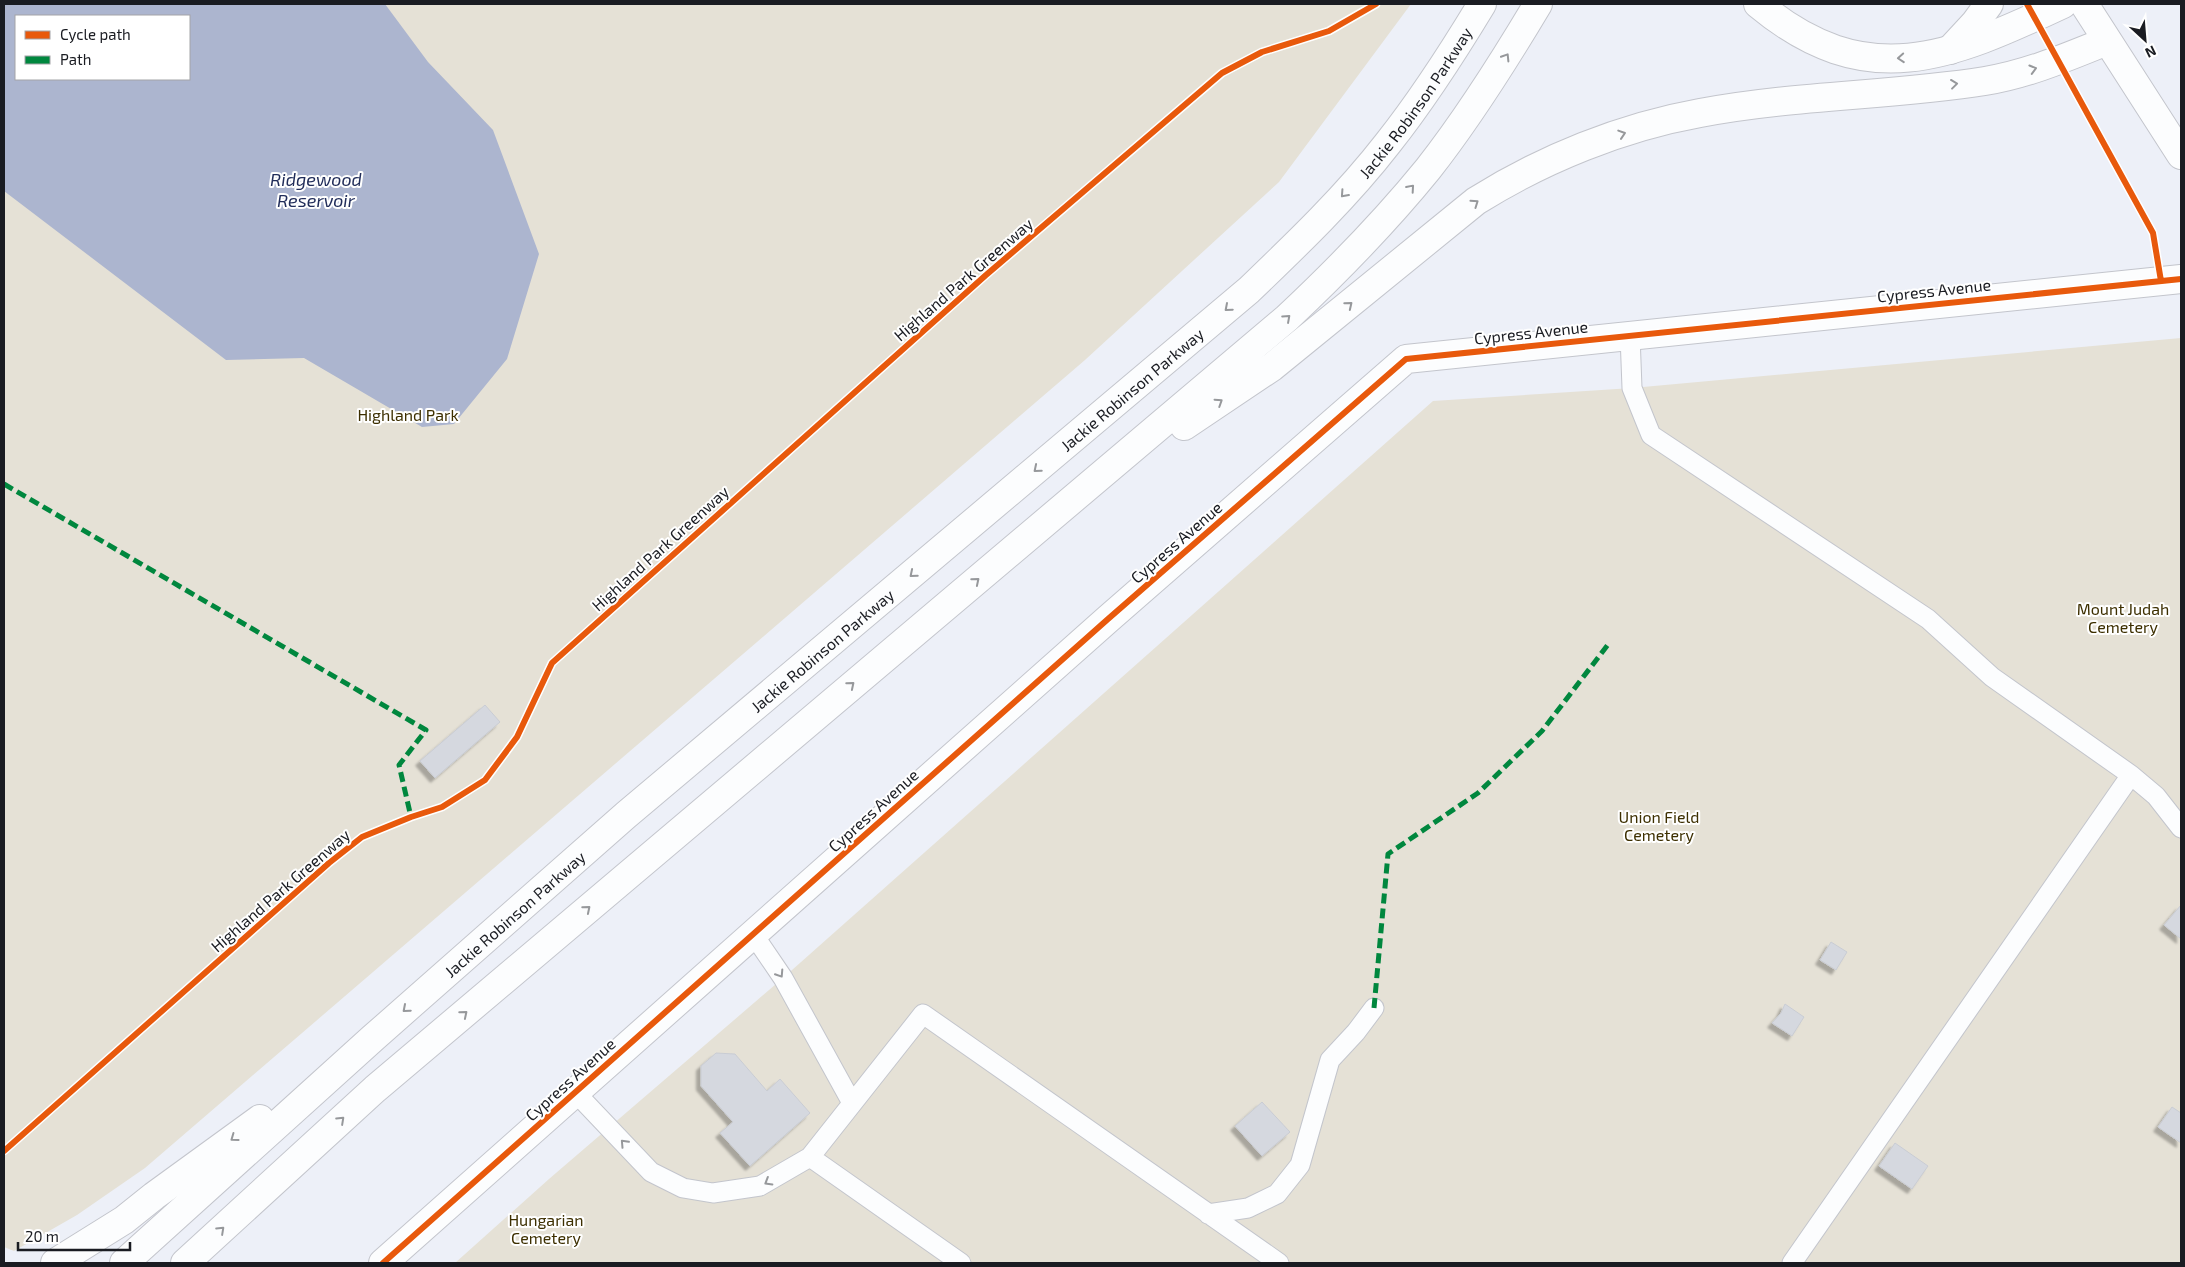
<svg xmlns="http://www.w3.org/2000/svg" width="2185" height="1267" viewBox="0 0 2185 1267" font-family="'Exo 2',sans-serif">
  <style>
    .green { fill: #e5e1d6; fill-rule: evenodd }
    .water { fill: #acb5cf; fill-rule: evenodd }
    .building { fill: #d5d8df; stroke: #c9ccd3; filter: url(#shadow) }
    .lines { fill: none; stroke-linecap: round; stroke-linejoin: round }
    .lane-casing { stroke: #c3c5cc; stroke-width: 21 }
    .secondary-casing { stroke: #c3c5cc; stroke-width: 30 }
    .highway-casing { stroke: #c3c5cc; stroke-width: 30 }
    .lane { stroke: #fcfdfe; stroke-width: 19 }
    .secondary { stroke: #fcfdfe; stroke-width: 28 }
    .highway { stroke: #fcfdfe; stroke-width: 28 }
    .quiet { stroke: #00873e; stroke-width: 5; stroke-dasharray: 10 5; stroke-linecap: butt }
    .cycleway-casing { stroke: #fff; stroke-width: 9 }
    .cycleway { stroke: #e8590c; stroke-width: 6 }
    .oneway { stroke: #96989b }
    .labels { text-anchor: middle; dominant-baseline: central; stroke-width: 4; stroke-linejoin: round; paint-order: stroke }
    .street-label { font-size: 16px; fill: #1a1c22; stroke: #fff }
    .park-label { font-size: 16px; fill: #3d2f00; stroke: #fff }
    .water-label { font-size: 18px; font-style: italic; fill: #212d5a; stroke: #fff }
  </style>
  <defs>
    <filter id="shadow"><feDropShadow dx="-4.5" dy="4.5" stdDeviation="1" flood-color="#0004"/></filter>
  </defs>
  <rect width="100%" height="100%" fill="#edf0f8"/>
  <path class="green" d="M 4,4 L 1411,4 L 1279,182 L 1085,360 L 145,1168 L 77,1215 L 14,1251 L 4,1247 ZM 16,16 L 189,16 L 189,79 L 16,79 Z
    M 2181,338 L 2181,1263 L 455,1263 L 549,1179 L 783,978 L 1433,401 L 1632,388 Z"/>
  <path class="water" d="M 4,4 L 385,4 L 428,62 L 493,130 L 539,254 L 507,359 L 454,424 L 422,427 L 304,358 L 226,360 L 4,191 ZM 16,16 L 189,16 L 189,79 L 16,79 Z"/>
  <path class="building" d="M 485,705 L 500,722 L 435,778 L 420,761 Z
    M 2181,905 L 2181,939 L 2164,925 Z
    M 1831,942 L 1847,952 L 1836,970 L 1820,960 Z
    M 1785,1004 L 1804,1017 L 1792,1036 L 1772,1023 L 1781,1013 Z
    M 716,1053 L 735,1054 L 767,1091 L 780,1079 L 810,1113 L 750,1166 L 720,1133 L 733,1122 L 701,1086 L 701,1066 Z
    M 1262,1102 L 1290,1132 L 1262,1156 L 1235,1126 Z
    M 2172,1107 L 2181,1113 L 2181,1143 L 2158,1127 Z
    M 1895,1143 L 1928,1166 L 1912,1189 L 1879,1166 Z"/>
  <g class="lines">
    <defs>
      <path id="lane" d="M 1630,335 L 1632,388 L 1651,435 L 1928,619 L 1992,677 L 2131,775 L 2156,796 L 2181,828
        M 753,934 L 783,978 L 852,1103
        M 575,1092 L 651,1172 L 683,1188 L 713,1193 L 760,1186 L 810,1157
        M 1208,1214 L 1248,1208 L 1277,1194 L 1300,1165 L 1330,1060 L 1356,1032 L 1374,1008
        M 961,1263 L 810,1157 L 923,1014 L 1279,1263
        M 1792,1263 L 2131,775"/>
      <path id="secondary" d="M 2084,4 L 2181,155
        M 383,1263 L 1108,619 L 1406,359 L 2181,279"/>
      <g id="highway">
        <path d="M 1758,4 C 1866,94 1950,57 2063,4"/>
        <path d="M 1950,50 L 1975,23 L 1989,4"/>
        <path d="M 1184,426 L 1272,367 L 1476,201 C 1543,159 1622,127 1700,113 C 1794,95 1891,96 1985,81 C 2028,74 2067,57 2107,41"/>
        <path d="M 55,1263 L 124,1220 L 154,1196 L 260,1119"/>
        <path id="s1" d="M 124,1263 L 373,1038 L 626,815 L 1249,290 C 1298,243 1347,196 1388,143 C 1423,99 1453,52 1482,4"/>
        <path d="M 185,1263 L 375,1089 L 1287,318 C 1337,271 1385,222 1428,169 C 1469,117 1504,61 1538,4"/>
      </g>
    </defs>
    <use href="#lane" class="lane-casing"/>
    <use href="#secondary" class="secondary-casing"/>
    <use href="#highway" class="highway-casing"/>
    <use href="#lane" class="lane"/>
    <use href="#secondary" class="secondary"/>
    <use href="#highway" class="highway"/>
    <path class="quiet" d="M 4,484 L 426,730 L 399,765 L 411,817
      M 1374,1008 L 1388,854 L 1478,793 L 1542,731 L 1610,642"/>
    <defs>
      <path id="cycleway" d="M 2027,4 L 2153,233 L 2161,281
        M 4,1151 L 329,863 L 362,837 L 411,817 L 442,807 L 485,780 L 517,737 L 552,663 L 986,275 L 1222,73 L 1262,52 L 1329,31 L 1376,4
        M 383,1263 L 1108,619 L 1406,359 L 2181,279"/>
    </defs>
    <use href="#cycleway" class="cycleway-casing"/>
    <use href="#cycleway" class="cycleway"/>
  </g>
  <defs><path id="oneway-chevron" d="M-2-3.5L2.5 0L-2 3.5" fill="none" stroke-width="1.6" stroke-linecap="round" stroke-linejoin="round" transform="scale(1.25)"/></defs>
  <g class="oneway">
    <use href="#oneway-chevron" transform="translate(1506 57) rotate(-58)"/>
    <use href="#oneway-chevron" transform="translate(1901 58) rotate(176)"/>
    <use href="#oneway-chevron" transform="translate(2033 69) rotate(-16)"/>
    <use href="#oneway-chevron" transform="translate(1954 84) rotate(-7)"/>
    <use href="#oneway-chevron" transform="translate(1622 134) rotate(-18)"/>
    <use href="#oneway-chevron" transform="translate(1411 188) rotate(-49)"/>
    <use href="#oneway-chevron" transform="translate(1344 194) rotate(132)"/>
    <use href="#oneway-chevron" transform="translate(1475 203) rotate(-35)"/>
    <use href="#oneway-chevron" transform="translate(1349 305) rotate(-39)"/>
    <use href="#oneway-chevron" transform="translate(1228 308) rotate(139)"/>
    <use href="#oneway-chevron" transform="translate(1287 318) rotate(-42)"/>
    <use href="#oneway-chevron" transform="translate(1219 402) rotate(-33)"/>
    <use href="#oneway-chevron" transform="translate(1037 469) rotate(140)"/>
    <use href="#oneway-chevron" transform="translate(913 574) rotate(140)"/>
    <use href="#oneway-chevron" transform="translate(976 581) rotate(-40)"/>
    <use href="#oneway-chevron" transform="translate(851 685) rotate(-40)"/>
    <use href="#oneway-chevron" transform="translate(587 909) rotate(-40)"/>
    <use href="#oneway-chevron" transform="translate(780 974) rotate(57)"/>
    <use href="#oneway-chevron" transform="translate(406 1009) rotate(139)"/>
    <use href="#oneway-chevron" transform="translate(464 1014) rotate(-40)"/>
    <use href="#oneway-chevron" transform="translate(341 1120) rotate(-43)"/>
    <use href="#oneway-chevron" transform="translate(234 1138) rotate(144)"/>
    <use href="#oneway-chevron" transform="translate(624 1143) rotate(-133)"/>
    <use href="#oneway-chevron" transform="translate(768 1182) rotate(149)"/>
    <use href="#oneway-chevron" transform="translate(221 1230) rotate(-43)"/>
  </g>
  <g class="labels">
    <g class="street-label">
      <text stroke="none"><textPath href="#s1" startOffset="1739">Jackie Robinson Parkway</textPath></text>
      <text transform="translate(963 279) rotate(-41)">Highland Park Greenway</text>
      <text transform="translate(1934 290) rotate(-6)">Cypress Avenue</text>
      <text transform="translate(1531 332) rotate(-6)">Cypress Avenue</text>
      <text stroke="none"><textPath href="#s1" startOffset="1334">Jackie Robinson Parkway</textPath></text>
      <text transform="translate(1176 542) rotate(-41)">Cypress Avenue</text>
      <text transform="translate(660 548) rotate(-42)">Highland Park Greenway</text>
      <text stroke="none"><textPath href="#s1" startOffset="929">Jackie Robinson Parkway</textPath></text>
      <text transform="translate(873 810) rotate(-42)">Cypress Avenue</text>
      <text transform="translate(280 890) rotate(-41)">Highland Park Greenway</text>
      <text stroke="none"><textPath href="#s1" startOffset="524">Jackie Robinson Parkway</textPath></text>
      <text transform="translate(570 1079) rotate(-42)">Cypress Avenue</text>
    </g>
    <g class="park-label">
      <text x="408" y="414">Highland Park</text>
      <text x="2123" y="608">Mount Judah<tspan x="2123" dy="18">Cemetery</tspan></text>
      <text x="1659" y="816">Union Field<tspan x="1659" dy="18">Cemetery</tspan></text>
      <text x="546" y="1219">Hungarian<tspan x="546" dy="18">Cemetery</tspan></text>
    </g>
    <g class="water-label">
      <text x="316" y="179">Ridgewood<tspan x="316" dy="21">Reservoir</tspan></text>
    </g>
  </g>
  <rect width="2185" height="1267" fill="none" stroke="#1a1c22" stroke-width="10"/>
  <rect x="15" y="15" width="175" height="65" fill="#ffffff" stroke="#a3a4a7"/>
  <rect x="25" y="31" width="25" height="8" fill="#e8590c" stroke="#a3a4a7"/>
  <text x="60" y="40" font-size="15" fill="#1a1c22">Cycle path</text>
  <rect x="25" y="56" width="25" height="8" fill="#00873e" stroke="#a3a4a7"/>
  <text x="60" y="65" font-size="15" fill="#1a1c22">Path</text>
  <g transform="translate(2145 40) rotate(154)" stroke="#ffffff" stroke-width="4" paint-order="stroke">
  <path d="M0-4L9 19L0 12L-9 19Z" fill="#1a1c22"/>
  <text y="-8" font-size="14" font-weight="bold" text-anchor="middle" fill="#1a1c22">N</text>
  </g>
  <path d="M18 1242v8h112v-8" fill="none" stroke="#1a1c22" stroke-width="2.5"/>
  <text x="25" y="1242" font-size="15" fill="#1a1c22" stroke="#ffffff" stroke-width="4" paint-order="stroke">20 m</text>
</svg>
